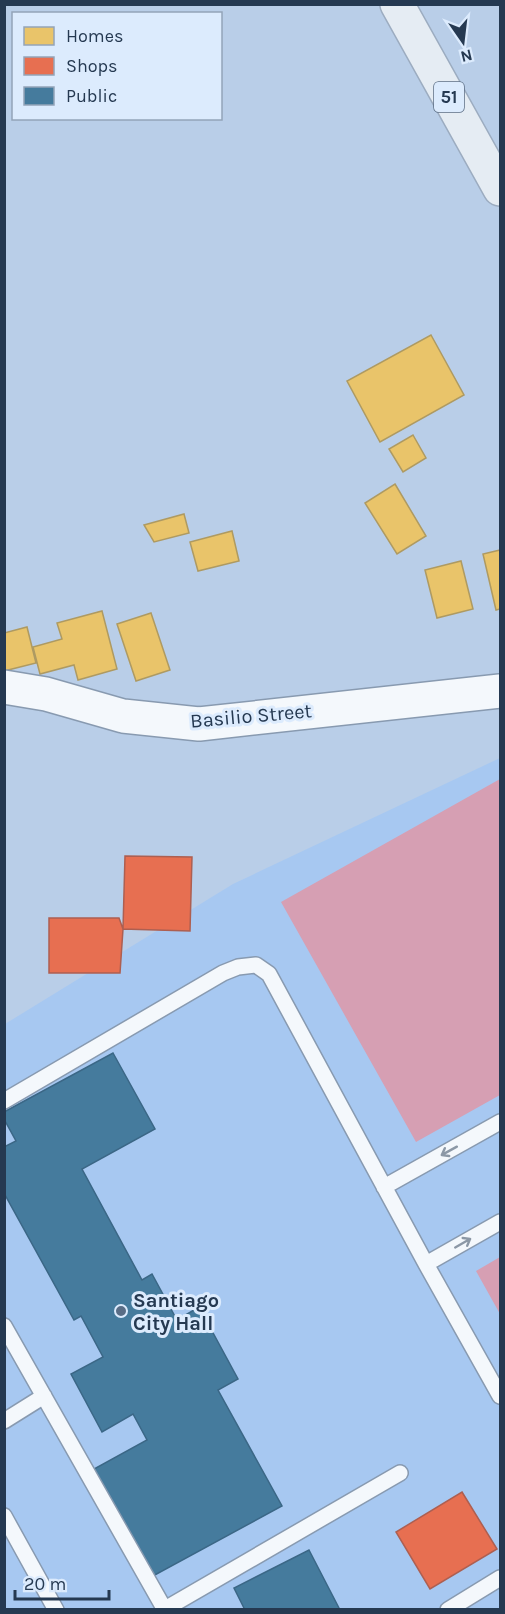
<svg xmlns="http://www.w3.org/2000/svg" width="505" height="1614" viewBox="0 0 505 1614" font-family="Karla,sans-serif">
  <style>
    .built { fill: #a7c8f1 }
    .green { fill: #d69fb3 }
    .homes { fill: #e9c46a; stroke: #ae9a62; stroke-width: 1.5 }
    .shops { fill: #e76f51; stroke: #ad5f51; stroke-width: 1.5 }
    .public { fill: #457b9d; stroke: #3b6786; stroke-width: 1.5 }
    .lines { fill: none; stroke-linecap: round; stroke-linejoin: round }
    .lane-casing { stroke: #889ab0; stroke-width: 18 }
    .secondary-casing { stroke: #889ab0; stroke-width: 36 }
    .primary-casing { stroke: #9cacc0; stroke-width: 36 }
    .lane { stroke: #f4f8fc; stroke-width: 15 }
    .secondary { stroke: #f4f8fc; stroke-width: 33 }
    .primary { stroke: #e5ecf3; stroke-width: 33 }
    .oneway { stroke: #8c98a6 }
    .poi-dot { fill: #596d86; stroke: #dcebfd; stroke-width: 2 }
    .labels { text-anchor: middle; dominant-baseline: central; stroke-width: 6; stroke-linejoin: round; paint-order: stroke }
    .shield { fill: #dcebfd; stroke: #5c6e85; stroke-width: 1.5 }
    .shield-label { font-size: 18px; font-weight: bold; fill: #253951 }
    .street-label { font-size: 20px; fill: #253951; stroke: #dcebfd }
    .poi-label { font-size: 20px; font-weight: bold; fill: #253951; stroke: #dcebfd; text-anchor: start }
  </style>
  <rect width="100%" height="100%" fill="#b9cee8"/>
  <path class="built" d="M 500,758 L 500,1609 L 5,1610 L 5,1024 L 233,884 Z"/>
  <path class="green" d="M 500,779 L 500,1095 L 416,1142 L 281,902 Z
    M 500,1257 L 500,1314 L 476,1271 Z"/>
  <path class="homes" d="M 431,335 L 464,395 L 380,442 L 347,381 Z
    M 413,435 L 426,458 L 403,472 L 389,449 Z
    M 395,484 L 426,536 L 397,554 L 365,503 Z
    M 184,514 L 189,533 L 154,542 L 144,525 Z
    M 232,531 L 239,561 L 198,571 L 190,542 Z
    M 500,550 L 500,609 L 496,610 L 483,554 Z
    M 461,561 L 473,609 L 437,618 L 425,570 Z
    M 102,611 L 117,669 L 78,680 L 74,665 L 40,674 L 33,647 L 62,639 L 57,623 Z
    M 151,613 L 170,670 L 136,681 L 117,624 Z
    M 27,627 L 36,663 L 4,671 L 4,633 Z"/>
  <path class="shops" d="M 125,856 L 192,857 L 190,931 L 123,929 Z
    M 49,918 L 119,918 L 123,929 L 120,973 L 49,973 Z
    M 462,1492 L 497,1549 L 430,1589 L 396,1532 Z"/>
  <path class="public" d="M 113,1053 L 155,1129 L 82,1169 L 142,1280 L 152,1274 L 177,1320 L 199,1307 L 238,1379 L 218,1390 L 282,1506 L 153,1576 L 94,1469 L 147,1440 L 133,1414 L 102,1432 L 71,1374 L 103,1357 L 81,1316 L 74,1320 L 4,1193 L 4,1147 L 16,1141 L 4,1119 L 4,1112 Z
    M 309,1550 L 340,1610 L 245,1610 L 234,1588 Z"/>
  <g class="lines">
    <defs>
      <path id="lane" d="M 4,1101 L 223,973 L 238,967 L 256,965 L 269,974 L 426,1264 L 500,1396
        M 384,1187 L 500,1122
        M 426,1264 L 500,1222
        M 4,1326 L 165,1610
        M 4,1421 L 44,1396
        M 4,1516 L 56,1610
        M 165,1609 L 400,1473
        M 448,1610 L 500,1578"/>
      <path id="secondary" d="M 4,687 L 46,694 L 123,716 L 199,724 L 500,691"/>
      <path id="primary" d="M 397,4 L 500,189"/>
    </defs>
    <use href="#lane" class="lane-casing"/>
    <use href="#secondary" class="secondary-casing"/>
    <use href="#primary" class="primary-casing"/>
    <use href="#lane" class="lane"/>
    <use href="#secondary" class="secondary"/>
    <use href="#primary" class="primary"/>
  </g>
  <defs><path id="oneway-shaft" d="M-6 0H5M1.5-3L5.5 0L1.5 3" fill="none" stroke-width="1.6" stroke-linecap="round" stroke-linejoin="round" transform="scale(1.5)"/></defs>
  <g class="oneway">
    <use href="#oneway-shaft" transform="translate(449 1151) rotate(151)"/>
    <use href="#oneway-shaft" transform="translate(463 1243) rotate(-30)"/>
  </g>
  <circle class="poi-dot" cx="121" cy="1311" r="6"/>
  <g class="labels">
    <rect class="shield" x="434" y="82" width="30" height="30" rx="4.5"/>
    <g class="shield-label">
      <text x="449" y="97">51</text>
    </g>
    <g class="street-label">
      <text transform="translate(251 716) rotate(-5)">Basilio Street</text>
    </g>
    <g class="poi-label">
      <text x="133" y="1300">Santiago<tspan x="133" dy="23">City Hall</tspan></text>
    </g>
  </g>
  <rect width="505" height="1614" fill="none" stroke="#253951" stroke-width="12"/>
  <rect x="12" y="12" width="210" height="108" fill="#dcebfd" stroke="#93a4b8" stroke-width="1.5"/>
  <rect x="24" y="27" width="30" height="18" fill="#e9c46a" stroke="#93a4b8" stroke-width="1.5"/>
  <text x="66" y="42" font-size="18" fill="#253951">Homes</text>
  <rect x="24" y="57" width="30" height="18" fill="#e76f51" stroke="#93a4b8" stroke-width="1.5"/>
  <text x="66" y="72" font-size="18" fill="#253951">Shops</text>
  <rect x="24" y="87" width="30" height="18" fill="#457b9d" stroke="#93a4b8" stroke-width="1.5"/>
  <text x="66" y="102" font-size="18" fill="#253951">Public</text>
  <g transform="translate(463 42) rotate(166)" stroke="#dcebfd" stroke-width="4.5" paint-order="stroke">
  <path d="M0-4.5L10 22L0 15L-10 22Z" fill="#253951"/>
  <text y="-9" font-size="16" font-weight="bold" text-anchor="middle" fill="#253951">N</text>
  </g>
  <path d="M15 1590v9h94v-9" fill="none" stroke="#253951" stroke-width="3"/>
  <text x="24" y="1590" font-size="18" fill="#253951" stroke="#dcebfd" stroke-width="4.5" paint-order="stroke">20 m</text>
</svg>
